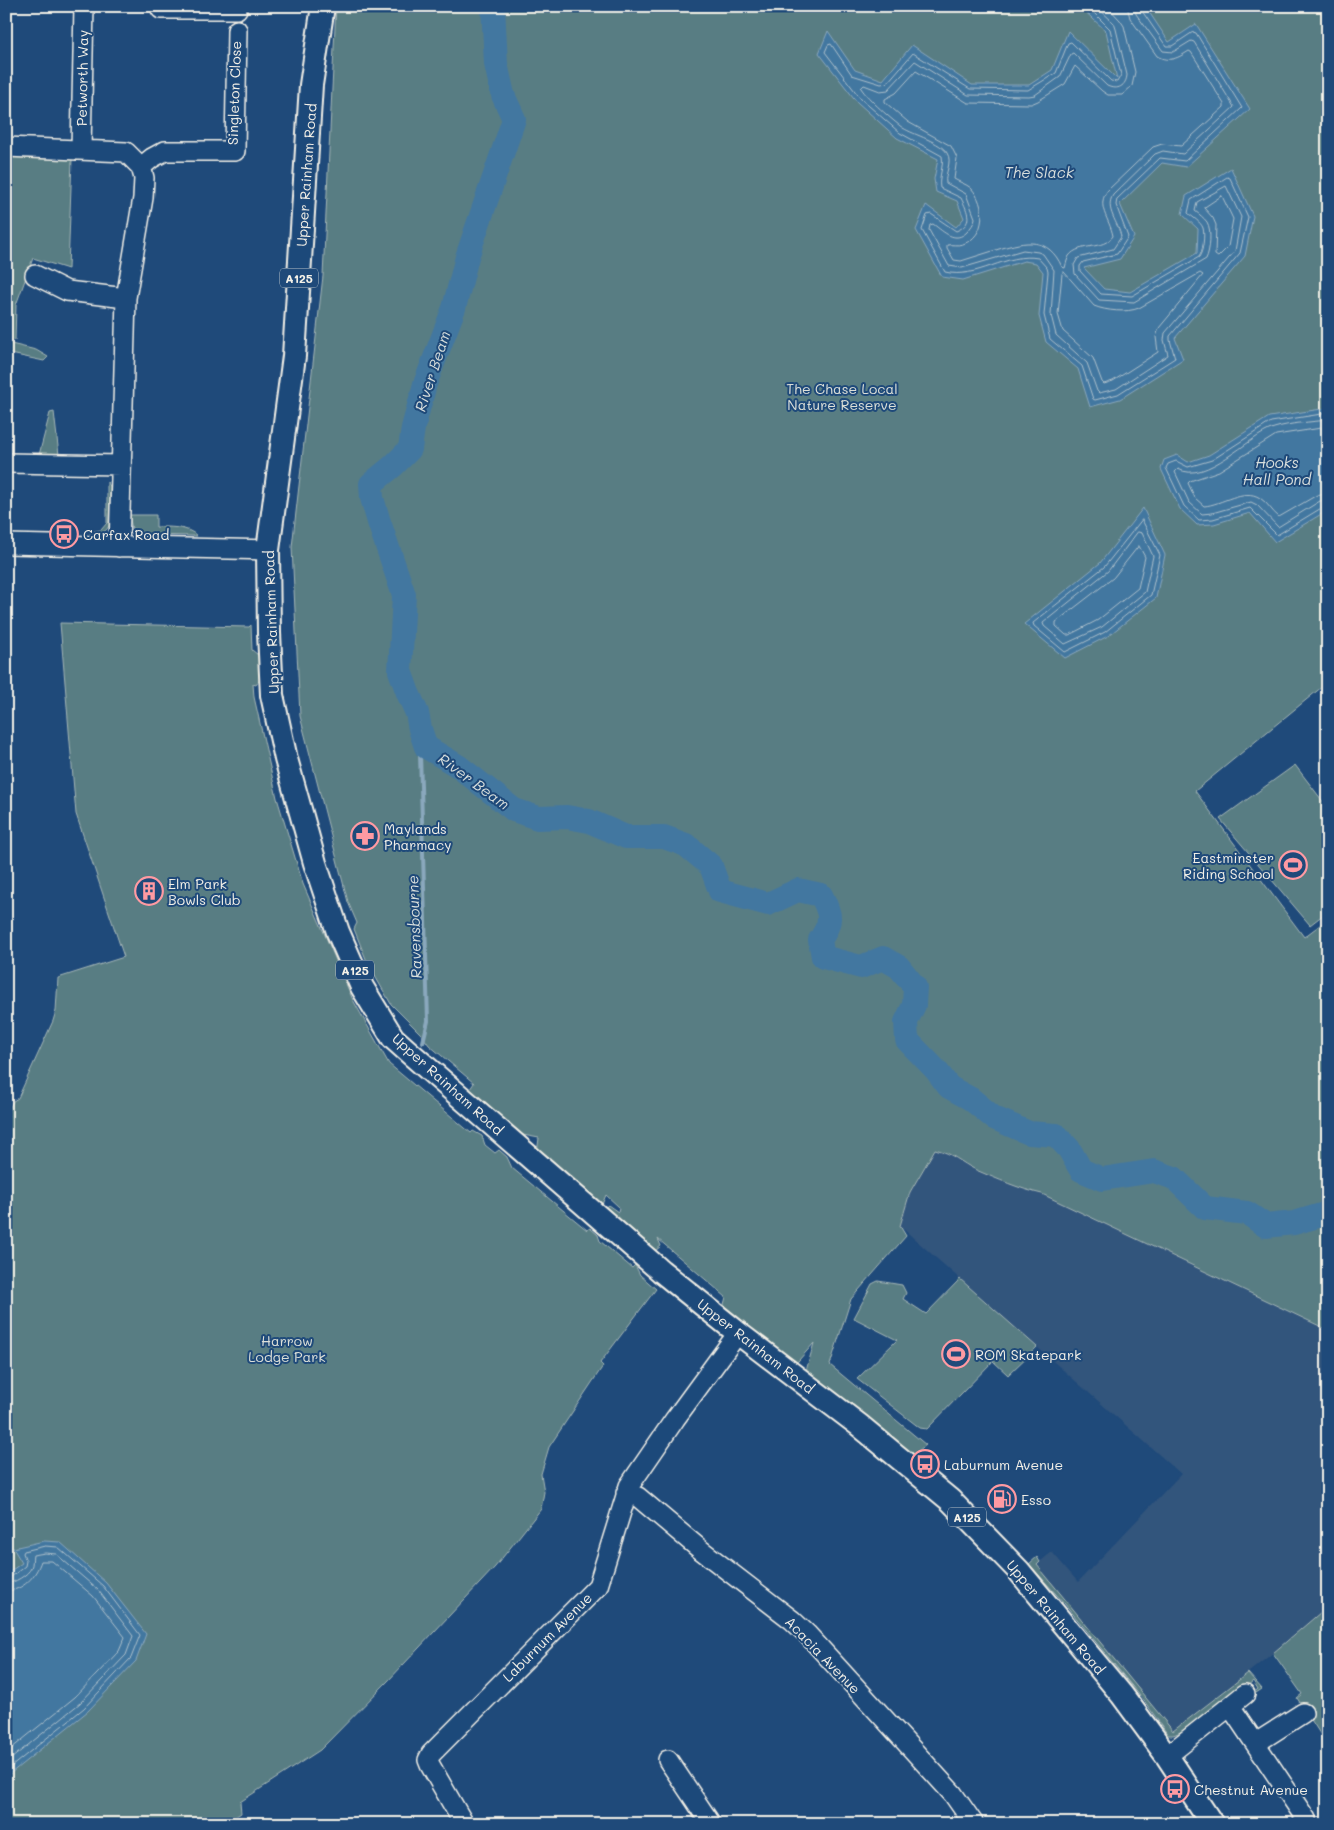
<svg xmlns="http://www.w3.org/2000/svg" width="1334" height="1830" viewBox="0 0 1334 1830" font-family="Mali,sans-serif">
  <style>
    .built { fill: #32547c }
    .green { fill: #597d83; stroke: #a6b7b6 }
    .water { fill: #4377a0; stroke: #8aa8bd }
    .lines { fill: none; stroke-linecap: round; stroke-linejoin: round }
    .shore { stroke: #adc0cb; stroke-width: 1 }
    .stream { stroke: #8aa8bd; stroke-width: 4 }
    .river { stroke: #4377a0; stroke-width: 24 }
    .minor-casing { stroke: #f4f1e8; stroke-width: 22 }
    .major-casing { stroke: #f4f1e8; stroke-width: 26 }
    .minor { stroke: #1f4a7a; stroke-width: 19 }
    .major { stroke: #1f4a7a; stroke-width: 22 }
    .labels { text-anchor: middle; dominant-baseline: central; stroke-width: 4; stroke-linejoin: round; paint-order: stroke }
    .shield { fill: #1f4a7a; stroke: #b4bfc7; stroke-width: 1 }
    .shield-label { font-size: 12px; font-weight: bold; fill: #f4f1e8 }
    .street-label { font-size: 14px; fill: #f4f1e8; stroke: #1f4a7a }
    .park-label { font-size: 14px; fill: #dde0d9; stroke: #1f4a7a }
    .poi-label { font-size: 14px; fill: #f4f1e8; stroke: #1f4a7a; text-anchor: start }
    .water-label { font-size: 15px; font-style: italic; fill: #d9dfdd; stroke: #1f4a7a }
  </style>
  <rect width="100%" height="100%" fill="#1f4a7a"/>
  <filter id="ink" filterUnits="userSpaceOnUse"><feTurbulence type="fractalNoise" baseFrequency=".02" numOctaves="2"/><feDisplacementMap in="SourceGraphic" scale="10" xChannelSelector="R" yChannelSelector="G"/><feConvolveMatrix kernelMatrix="1 2 1 2 8 2 1 2 1" color-interpolation-filters="sRGB"/></filter>
  <g filter="url(#ink)">
    <path class="built" d="M 938,1144 L 1328,1330 L 1328,1606 L 1273,1653 L 1173,1732 L 1036,1565 L 1052,1552 L 1078,1582 L 1181,1474 L 893,1220 Z"/>
    <path class="green" d="M 336,6 L 1328,6 L 1328,682 L 1195,791 L 1304,937 L 1328,919 L 1328,1330 L 1042,1194 C 1020,1189 997,1179 976,1170 C 960,1162 954,1154 935,1149 L 910,1192 L 900,1226 L 906,1236 L 851,1299 L 830,1365 L 926,1445 L 910,1457 L 806,1371 L 814,1343 L 791,1369 L 722,1312 L 726,1297 L 658,1239 L 661,1246 L 655,1251 L 603,1209 L 608,1205 L 618,1212 L 619,1207 L 606,1195 L 600,1209 L 572,1184 L 568,1174 L 559,1172 L 537,1153 L 539,1138 L 523,1135 L 486,1105 L 470,1089 L 474,1083 L 429,1045 L 421,1034 L 391,1004 L 368,964 L 354,929 L 357,923 L 348,902 L 300,716 L 292,547 L 323,276 Z
      M 6,157 L 72,159 L 68,269 L 33,258 L 16,305 L 15,340 L 9,342 L 11,344 L 36,350 L 48,357 L 44,361 L 6,353 L 6,343 L 9,341 L 6,335 Z
      M 54,412 L 59,455 L 39,455 L 50,413 Z
      M 107,482 L 110,486 L 109,526 C 105,533 99,535 91,536 L 91,532 L 101,530 L 107,523 Z
      M 129,515 L 156,515 L 156,527 C 168,527 188,526 197,536 L 144,535 L 132,529 Z
      M 60,623 L 249,627 L 251,625 L 252,650 L 258,655 L 263,675 L 256,685 L 253,684 L 254,697 L 277,798 L 303,884 L 353,1000 L 389,1064 L 471,1133 L 473,1131 L 482,1136 L 485,1145 L 495,1153 L 499,1150 L 507,1157 L 512,1168 L 587,1230 L 590,1228 L 598,1235 L 600,1241 L 632,1268 L 635,1265 L 640,1275 L 656,1289 L 600,1363 L 603,1366 L 549,1447 L 541,1474 L 544,1492 L 541,1509 L 495,1567 L 388,1681 L 320,1750 L 240,1802 L 241,1813 L 225,1824 L 6,1824 L 6,1119 L 9,1116 L 6,1115 L 13,1101 L 18,1098 L 53,1021 L 56,1011 L 58,978 L 124,957 L 76,814 Z
      M 1295,765 L 1328,808 L 1328,911 L 1310,925 L 1220,819 Z
      M 960,1279 L 1037,1347 L 1008,1375 L 993,1361 L 927,1429 L 920,1428 L 857,1379 L 897,1340 L 854,1318 L 872,1284 L 878,1281 L 902,1285 L 906,1293 L 903,1299 L 926,1314 Z
      M 1037,1557 L 1040,1562 L 1037,1565 L 1173,1731 L 1248,1673 L 1262,1689 L 1253,1695 L 1252,1694 L 1258,1689 L 1253,1681 L 1246,1687 L 1242,1684 L 1181,1732 L 1173,1735 L 1168,1735 L 1145,1702 L 1064,1603 L 1029,1564 Z
      M 1328,1606 L 1328,1746 L 1297,1698 L 1302,1694 L 1273,1653 Z"/>
    <path class="water" d="M 1079,6 L 1145,6 L 1169,42 L 1196,24 L 1250,109 L 1186,167 L 1162,163 L 1120,204 L 1134,237 L 1120,259 L 1084,268 L 1104,289 L 1130,292 L 1197,253 L 1198,229 L 1182,214 L 1186,196 L 1231,168 L 1253,216 L 1245,256 L 1175,338 L 1183,359 L 1120,399 L 1090,407 L 1078,369 L 1046,342 L 1039,316 L 1043,272 L 1036,263 L 1024,261 L 963,280 L 942,277 L 916,230 L 926,205 L 956,227 L 964,218 L 957,201 L 936,192 L 934,179 L 938,159 L 897,138 L 857,102 L 819,53 L 828,31 L 855,70 L 883,80 L 912,45 L 972,85 L 1029,85 L 1052,70 L 1068,31 L 1117,79 L 1106,31 Z
      M 1328,408 L 1328,510 L 1275,542 L 1250,513 L 1214,524 L 1197,525 L 1180,509 L 1161,469 L 1164,460 L 1177,455 L 1188,462 L 1209,455 L 1269,417 Z
      M 1143,508 L 1165,555 L 1156,598 L 1108,636 L 1065,658 L 1024,624 L 1100,563 Z
      M 44,1541 L 60,1542 L 106,1583 L 146,1634 L 136,1661 L 88,1711 L 6,1777 L 6,1574 L 22,1563 L 13,1548 Z"/>
    <g class="lines">
      <path class="shore" d="M 1087,6 L 1110,29 L 1121,75 L 1117,82 L 1111,81 L 1071,42 L 1068,43 L 1056,73 L 1028,90 L 970,89 L 913,53 L 887,83 L 881,84 L 852,75 L 831,44 L 828,45 L 825,52 L 861,99 L 900,133 L 942,156 C 944,167 938,177 940,188 L 961,198 C 968,212 974,224 956,231 L 931,214 L 927,215 L 922,230 L 945,272 C 977,280 1006,252 1038,258 L 1047,268 L 1048,272 L 1044,315 L 1050,339 L 1082,366 L 1093,399 L 1095,400 L 1118,394 L 1175,358 L 1170,340 L 1170,336 L 1240,253 L 1248,217 L 1230,178 L 1227,177 L 1191,200 L 1188,213 C 1192,217 1201,222 1203,228 C 1205,235 1203,252 1199,257 L 1132,296 L 1101,294 L 1080,271 L 1080,266 L 1083,262 L 1117,254 L 1128,237 L 1116,205 L 1117,199 L 1160,158 L 1185,161 L 1242,108 L 1196,33 L 1193,32 L 1172,46 L 1166,46 L 1142,11 L 1141,6
        M 1096,6 L 1114,23 L 1116,29 L 1127,75 C 1126,86 1118,91 1107,86 L 1073,53 L 1071,54 L 1060,77 L 1035,95 L 1029,96 L 968,95 L 915,61 L 888,90 L 880,91 L 864,85 L 861,88 C 867,98 893,121 903,128 C 914,135 941,142 947,153 C 953,162 944,174 946,183 L 966,194 L 975,218 C 974,224 971,227 967,232 C 955,244 944,232 933,224 L 930,225 L 929,230 L 949,266 L 962,268 L 1023,250 L 1038,252 L 1043,254 L 1054,270 L 1051,315 L 1056,335 L 1087,363 L 1097,391 L 1099,393 L 1116,389 L 1168,355 L 1164,340 L 1165,333 L 1235,251 L 1241,217 L 1226,186 L 1197,202 L 1195,211 C 1199,214 1204,218 1207,222 C 1212,230 1210,251 1206,259 L 1134,302 L 1099,300 L 1075,274 L 1074,265 L 1078,258 L 1113,249 L 1121,237 C 1119,223 1104,209 1113,195 L 1155,154 L 1163,151 L 1183,154 L 1234,107 L 1194,42 L 1191,41 L 1173,52 L 1163,51 L 1136,14 L 1135,6
        M 1107,6 L 1120,20 L 1124,26 L 1135,72 L 1132,86 L 1122,95 L 1108,95 L 1102,91 L 1075,66 L 1065,84 L 1038,101 L 1031,104 L 968,103 L 916,71 L 896,93 L 885,99 L 885,102 L 908,122 L 951,146 L 957,158 L 954,179 C 959,182 966,184 971,188 C 986,204 987,236 963,244 C 957,246 952,244 947,245 L 947,248 L 954,260 L 961,261 C 974,257 986,253 999,249 C 1026,241 1048,236 1062,267 L 1065,268 C 1066,264 1067,260 1069,256 C 1080,242 1103,251 1113,236 C 1110,219 1095,206 1108,190 L 1153,147 L 1162,144 L 1181,146 L 1224,107 L 1224,104 L 1191,52 L 1189,51 C 1178,58 1169,63 1157,56 L 1130,18 L 1127,6
        M 1222,196 L 1233,219 L 1228,247 L 1218,257 L 1215,255 L 1216,225 L 1213,218 L 1204,208 Z
        M 1064,272 L 1094,306 C 1106,311 1127,313 1139,308 L 1200,273 L 1203,275 L 1159,328 L 1156,337 L 1158,352 L 1113,381 L 1104,384 L 1102,382 L 1093,358 L 1063,331 L 1058,314 L 1062,274 Z
        M 1328,413 L 1271,422 L 1212,460 L 1188,467 L 1176,461 L 1168,464 L 1166,468 L 1184,506 L 1199,520 L 1213,519 L 1250,508 L 1277,535 L 1323,507 L 1328,506
        M 1328,420 C 1311,422 1290,423 1274,428 C 1248,436 1206,485 1178,469 L 1175,472 L 1189,502 L 1202,514 L 1212,513 L 1251,502 L 1257,505 L 1278,527 L 1320,501 L 1328,500
        M 1328,427 L 1276,435 L 1219,471 L 1190,481 L 1188,483 L 1195,498 L 1204,506 C 1221,505 1244,487 1260,498 C 1268,503 1272,512 1279,517 L 1317,495 L 1328,492
        M 1142,520 L 1160,555 L 1151,595 L 1105,632 L 1065,652 L 1034,626 L 1033,623 L 1104,567 Z
        M 1138,532 L 1142,533 L 1153,556 L 1145,592 L 1102,627 L 1065,644 L 1044,626 L 1043,623 L 1108,571 Z
        M 1139,546 L 1145,557 L 1138,588 L 1098,620 L 1069,635 L 1066,635 L 1056,626 L 1056,622 L 1113,578 Z
        M 6,1578 L 11,1577 L 25,1566 L 26,1561 L 23,1553 L 24,1551 L 45,1546 L 58,1547 L 103,1586 L 140,1635 L 131,1658 L 84,1708 L 6,1771
        M 6,1584 C 14,1583 28,1575 31,1568 C 33,1564 32,1559 33,1555 L 45,1553 L 56,1554 L 98,1590 L 133,1636 L 126,1655 L 80,1703 L 6,1763
        M 6,1591 C 23,1591 36,1576 41,1561 L 52,1561 L 93,1596 L 125,1637 L 119,1651 L 75,1697 L 6,1753"/>
      <path class="stream" d="M 419,720 L 428,1021 L 423,1042"/>
      <path class="river" d="M 493,6 L 496,64 L 503,95 L 514,119 L 467,257 L 454,308 L 425,384 L 413,428 L 410,449 L 393,466 L 371,484 L 372,498 L 379,522 L 404,595 L 400,671 L 408,693 L 417,713 L 420,729 L 426,747 L 458,766 L 514,810 L 538,818 L 567,817 L 589,821 L 626,837 L 664,837 L 686,845 L 711,866 L 720,891 L 768,904 L 798,890 L 821,895 C 831,914 833,921 820,940 L 823,957 L 861,967 L 883,958 L 899,967 L 915,987 L 914,1005 L 906,1022 L 907,1040 L 936,1070 L 949,1087 L 971,1099 L 994,1118 L 1029,1133 L 1056,1135 L 1069,1149 L 1081,1170 L 1102,1179 L 1154,1171 L 1174,1178 L 1205,1208 L 1247,1213 L 1266,1226 L 1294,1223 L 1328,1213"/>
      <defs>
        <path id="minor" d="M 161,9 L 237,9 L 237,6
          M 6,147 L 126,152 L 141,167 L 144,178 L 143,198 L 126,298 L 119,547
          M 81,149 L 84,6
          M 141,167 L 152,158 L 165,151 L 235,151 L 237,30
          M 35,275 L 67,291 L 126,298
          M 6,463 L 121,465
          M 6,544 L 268,550
          M 626,1493 L 638,1497 L 701,1550 L 792,1620 L 807,1634 L 953,1794 L 974,1824
          M 1230,1706 L 1245,1694
          M 1256,1743 L 1303,1713
          M 1167,1756 L 1230,1706 L 1306,1819
          M 668,1760 L 711,1824
          M 464,1824 L 430,1765 L 428,1760 L 431,1754 L 598,1586 L 629,1486 L 675,1419 L 738,1333"/>
        <path id="major" d="M 323,6 L 311,85 L 294,356 L 268,550 L 269,633 L 272,695 L 286,759 L 315,863 L 338,932 L 362,987 L 393,1038 L 411,1054 L 661,1271 L 738,1333 L 859,1425 L 950,1500 L 1019,1571 L 1122,1695 L 1167,1756 L 1212,1824"/>
      </defs>
      <use href="#minor" class="minor-casing"/>
      <use href="#major" class="major-casing"/>
      <use href="#minor" class="minor"/>
      <use href="#major" class="major"/>
    </g>
  </g>
  <defs>
    <symbol id="bus-ring" viewBox="-11 -11 22 22"><circle r="9.5" fill="#1f4a7a" stroke="#ff9aa2" stroke-width="1.5"/><path d="M-5-6H5V4H4V6H2V4H-2V6H-4V4H-5ZM-3.5-4V0h7V-4ZM-3.5 1.2v1.5H-2V1.2ZM2 1.2v1.5H3.5V1.2Z" fill="#ff9aa2"/></symbol>
    <symbol id="pharmacy-ring" viewBox="-11 -11 22 22"><circle r="9.5" fill="#1f4a7a" stroke="#ff9aa2" stroke-width="1.5"/><path d="M-2-6h4v4h4v4h-4v4h-4v-4h-4v-4h4Z" fill="#ff9aa2"/></symbol>
    <symbol id="stadium-ring" viewBox="-11 -11 22 22"><circle r="9.5" fill="#1f4a7a" stroke="#ff9aa2" stroke-width="1.5"/><path d="M0-5a6.5 5 0 1 0 0 10a6.5 5 0 1 0 0-10ZM-3.5-1.8h7v3.6h-7Z" fill="#ff9aa2"/></symbol>
    <symbol id="building-ring" viewBox="-11 -11 22 22"><circle r="9.5" fill="#1f4a7a" stroke="#ff9aa2" stroke-width="1.5"/><path d="M-4-6H4V6H1V3H-1V6H-4ZM-2.5-4.3h1.7v1.8h-1.7ZM.8-4.3h1.7v1.8H.8ZM-2.5-1h1.7V.8h-1.7ZM.8-1h1.7V.8H.8Z" fill="#ff9aa2"/></symbol>
    <symbol id="fuel-ring" viewBox="-11 -11 22 22"><circle r="9.5" fill="#1f4a7a" stroke="#ff9aa2" stroke-width="1.5"/><path d="M-5.5-6h7V0h2V4h1.3V-2.5L3-4.5l.8-.8L6-3V5H2.5V1h-1V6h-7ZM-4.2-4.7v3.2H.2V-4.7Z" fill="#ff9aa2"/></symbol>
  </defs>
  <g fill-rule="evenodd">
    <use href="#bus-ring" x="48" y="518" width="32" height="32"/>
    <use href="#pharmacy-ring" x="349" y="820" width="32" height="32"/>
    <use href="#stadium-ring" x="1277" y="849" width="32" height="32"/>
    <use href="#building-ring" x="133" y="875" width="32" height="32"/>
    <use href="#stadium-ring" x="940" y="1338" width="32" height="32"/>
    <use href="#bus-ring" x="909" y="1448" width="32" height="32"/>
    <use href="#fuel-ring" x="986" y="1483" width="32" height="32"/>
    <use href="#bus-ring" x="1159" y="1773" width="32" height="32"/>
  </g>
  <g class="labels">
    <g class="shield">
      <rect x="280" y="268.5" width="38" height="19" rx="4"/>
      <rect x="336" y="960.5" width="38" height="19" rx="4"/>
      <rect x="948" y="1507.5" width="38" height="19" rx="4"/>
    </g>
    <g class="shield-label">
      <text x="299" y="278">A125</text>
      <text x="355" y="970">A125</text>
      <text x="967" y="1517">A125</text>
    </g>
    <g class="street-label">
      <text transform="translate(82 78) rotate(-89)">Petworth Way</text>
      <text transform="translate(234 93) rotate(-88)">Singleton Close</text>
      <text transform="translate(306 175) rotate(-86)">Upper Rainham Road</text>
      <text transform="translate(271 622) rotate(-92)">Upper Rainham Road</text>
      <text transform="translate(448 1084) rotate(42)">Upper Rainham Road</text>
      <text transform="translate(756 1346) rotate(38)">Upper Rainham Road</text>
      <text transform="translate(1056 1617) rotate(50)">Upper Rainham Road</text>
      <text transform="translate(547 1637) rotate(-45)">Laburnum Avenue</text>
      <text transform="translate(823 1655) rotate(46)">Acacia Avenue</text>
    </g>
    <g class="park-label">
      <text x="842" y="388">The Chase Local<tspan x="842" dy="16">Nature Reserve</tspan></text>
      <text x="287" y="1340">Harrow<tspan x="287" dy="16">Lodge Park</tspan></text>
    </g>
    <g class="poi-label">
      <text x="83" y="534">Carfax Road</text>
      <text x="384" y="828">Maylands<tspan x="384" dy="16">Pharmacy</tspan></text>
      <text x="1274" y="857" text-anchor="end">Eastminster<tspan x="1274" dy="16">Riding School</tspan></text>
      <text x="168" y="883">Elm Park<tspan x="168" dy="16">Bowls Club</tspan></text>
      <text x="975" y="1354">ROM Skatepark</text>
      <text x="944" y="1464">Laburnum Avenue</text>
      <text x="1021" y="1499">Esso</text>
      <text x="1194" y="1789">Chestnut Avenue</text>
    </g>
    <g class="water-label">
      <text x="1039" y="172">The Slack</text>
      <text transform="translate(432 371) rotate(-72)">River Beam</text>
      <text x="1277" y="462">Hooks<tspan x="1277" dy="17">Hall Pond</tspan></text>
      <text transform="translate(474 781) rotate(36)">River Beam</text>
      <text transform="translate(414 927) rotate(-92)">Ravensbourne</text>
    </g>
  </g>
  <rect width="1334" height="1830" fill="none" stroke="#1f4a7a" stroke-width="25"/>
  <rect x="12" y="12" width="1309" height="1805" fill="none" stroke="#f4f1e8" stroke-width="2" filter="url(#ink)"/>
</svg>
